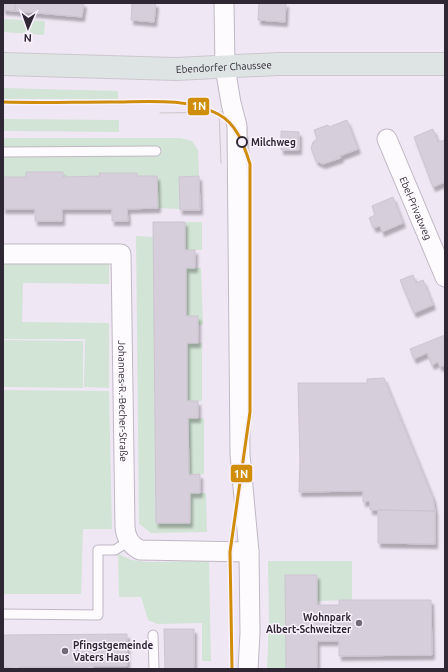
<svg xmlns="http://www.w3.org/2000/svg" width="448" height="672" viewBox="0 0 448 672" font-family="Ubuntu,sans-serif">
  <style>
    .green { fill: #d2e4d5 }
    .building { fill: #d6cedb; stroke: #ccc4d0; filter: url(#shadow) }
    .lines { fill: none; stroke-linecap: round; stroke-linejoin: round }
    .service-casing { stroke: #c0b8c4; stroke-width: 11 }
    .minor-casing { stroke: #c0b8c4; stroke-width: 21 }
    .primary-casing { stroke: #ccc7ce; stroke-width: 24 }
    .service { stroke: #fdfbfe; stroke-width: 9 }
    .minor { stroke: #fdfbfe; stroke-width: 19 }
    .primary { stroke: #dde4e3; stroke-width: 22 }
    .tram { stroke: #cac7cb; stroke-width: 1 }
    .tram-1-casing { stroke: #faf2ff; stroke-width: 6 }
    .tram-1 { stroke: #cf8d0a; stroke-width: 3 }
    .stop-dot { fill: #faf2ff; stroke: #2f2733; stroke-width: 2 }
    .poi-dot { fill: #736a77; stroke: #faf2ff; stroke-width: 1.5 }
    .labels { text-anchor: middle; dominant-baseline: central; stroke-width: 3; stroke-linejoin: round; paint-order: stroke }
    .street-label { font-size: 10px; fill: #2f2733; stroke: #faf2ff }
    .stop-label { font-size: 10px; font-weight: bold; fill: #2f2733; stroke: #faf2ff; text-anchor: start }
    .poi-label { font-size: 10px; font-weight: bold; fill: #2f2733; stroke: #faf2ff; text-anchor: end }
    .line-badge { stroke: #faf2ff; stroke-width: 1.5 }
    .badge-label { font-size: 11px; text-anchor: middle; font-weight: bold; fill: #fff }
  </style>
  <defs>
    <filter id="shadow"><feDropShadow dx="2.5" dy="4.5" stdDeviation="1" flood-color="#0004"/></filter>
  </defs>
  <rect width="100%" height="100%" fill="#f0e7f5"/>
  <path class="green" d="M 3,19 L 45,21 L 44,35 L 3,32 Z
    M 3,88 L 118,91 L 118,99 L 3,99 Z
    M 3,119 L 119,120 L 119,132 L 3,131 Z
    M 3,138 L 180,138 L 192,141 L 198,150 L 199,176 L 179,177 L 180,209 L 158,208 L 157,176 L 137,176 L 137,173 L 100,173 L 100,176 L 63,177 L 63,172 L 26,172 L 26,177 L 3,177 Z
    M 185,222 L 202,222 L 202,250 L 185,250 Z
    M 136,236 L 153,237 L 156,523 L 190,523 L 190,493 L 206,493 L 207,532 L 151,533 L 139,524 Z
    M 3,263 L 109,264 L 109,284 L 23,283 L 22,322 L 109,323 L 109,388 L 84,387 L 85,339 L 3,339 Z
    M 186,268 L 201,268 L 203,325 L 198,325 L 198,316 L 186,316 Z
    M 3,340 L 83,341 L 83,388 L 3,387 Z
    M 187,343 L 202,343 L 202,401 L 187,401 Z
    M 3,390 L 109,391 L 112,529 L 83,529 L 81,594 L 3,594 Z
    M 188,418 L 204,418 L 204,474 L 189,475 Z
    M 118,554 L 132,560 L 147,562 L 209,561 L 211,661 L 202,661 L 202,623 L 157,624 L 148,620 L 141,597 L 119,597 Z
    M 268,561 L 352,561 L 352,600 L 317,601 L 317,575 L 285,575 L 286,669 L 267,669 L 269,622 Z"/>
  <path class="building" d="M 3,3 L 15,3 L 15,11 L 3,10 Z
    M 15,3 L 84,3 L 82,17 L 15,11 Z
    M 132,3 L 156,3 L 154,22 L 131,20 Z
    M 259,3 L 286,3 L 285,22 L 258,20 Z
    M 347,120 L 358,149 L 340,156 L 341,158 L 323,164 L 316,161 L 311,148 L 313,142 L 317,139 L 314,130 L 328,125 L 329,127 Z
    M 433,129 L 438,142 L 445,140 L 445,182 L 433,187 L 414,137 Z
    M 281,131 L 299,132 L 299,150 L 281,150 Z
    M 26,172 L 63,172 L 63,177 L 100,176 L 99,173 L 137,173 L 137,176 L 157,176 L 158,208 L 127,209 L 128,221 L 112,221 L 112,209 L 62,209 L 62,221 L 35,221 L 35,209 L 3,209 L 3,177 L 26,177 Z
    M 199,176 L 200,210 L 180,210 L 179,177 Z
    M 393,197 L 403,223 L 382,232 L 380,226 L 374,228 L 369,218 L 375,215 L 372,206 Z
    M 153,222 L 185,222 L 185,250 L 195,250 L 195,268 L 186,268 L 186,316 L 198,316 L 198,343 L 187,343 L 187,401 L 198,401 L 198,418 L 188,418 L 189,475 L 200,474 L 200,493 L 190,493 L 190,523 L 156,523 Z
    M 413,275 L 416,283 L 423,280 L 433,305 L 414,313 L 400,280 Z
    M 445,335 L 445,365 L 440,367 L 438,362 L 432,365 L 427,353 L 414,359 L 410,349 Z
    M 384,378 L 433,498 L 435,511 L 370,510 L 370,501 L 363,502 L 363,491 L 299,492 L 300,463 L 298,383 L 367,383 L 367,379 Z
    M 378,510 L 435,511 L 435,544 L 378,543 Z
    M 285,575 L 317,575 L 317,605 L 339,605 L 339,600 L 431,600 L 432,655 L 339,656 L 339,641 L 317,641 L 317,669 L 286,669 Z
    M 164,629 L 194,629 L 194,669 L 165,669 Z
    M 127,634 L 127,666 L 93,666 L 93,669 L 87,669 L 87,667 L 19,667 L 19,669 L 3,667 L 3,635 Z"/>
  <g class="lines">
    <defs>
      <path id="service" d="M 3,152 L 156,151
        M 3,614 L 98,615 L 98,550 L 115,550 L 129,541
        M 153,635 L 154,669"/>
      <g id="minor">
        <path d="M 224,3 L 225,67 L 231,103 L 237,126 L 240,454 L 249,552 L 250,633 L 248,669"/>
        <path id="s1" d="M 387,139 L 445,277"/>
        <path id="s2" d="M 3,254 L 121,254 L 125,527 C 126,538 130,545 140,550 L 249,552"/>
      </g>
      <g id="primary">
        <path id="s3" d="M 3,64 L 176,69 L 278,64 L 445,64"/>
      </g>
    </defs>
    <use href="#service" class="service-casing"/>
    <use href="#minor" class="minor-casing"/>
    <use href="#primary" class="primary-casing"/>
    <use href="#service" class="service"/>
    <use href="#minor" class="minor"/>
    <use href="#primary" class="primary"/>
    <path class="tram" d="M 151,101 L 205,102
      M 219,112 L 221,163
      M 160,113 L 222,112
      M 247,127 L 250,164"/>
    <defs>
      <path id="tram-1" d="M 3,102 C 39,103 74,102 110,102 C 145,102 186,97 218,114 C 237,124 244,145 250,164 L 250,412 L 230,552 L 232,669"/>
    </defs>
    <use href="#tram-1" class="tram-1-casing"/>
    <use href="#tram-1" class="tram-1"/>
  </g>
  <circle class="stop-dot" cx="242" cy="142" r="5"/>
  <g class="poi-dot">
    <circle cx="359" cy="623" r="4"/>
    <circle cx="65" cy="651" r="4"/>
  </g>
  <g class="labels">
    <g class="street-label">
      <text stroke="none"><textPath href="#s3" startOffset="221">Ebendorfer Chaussee</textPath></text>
      <text stroke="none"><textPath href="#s1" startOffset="75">Ebel-Privatweg</textPath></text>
      <text stroke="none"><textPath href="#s2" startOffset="265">Johannes-R.-Becher-Straße</textPath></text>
    </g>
    <g class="stop-label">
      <text x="251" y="142">Milchweg</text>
    </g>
    <g class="poi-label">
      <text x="351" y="617">Wohnpark<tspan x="351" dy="12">Albert-Schweitzer</tspan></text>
      <text x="73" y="645" text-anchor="start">Pfingstgemeinde<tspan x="73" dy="12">Vaters Haus</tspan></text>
    </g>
  </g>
  <g class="line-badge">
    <rect x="187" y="97" width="23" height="19" rx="4" fill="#cf8d0a"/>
    <rect x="230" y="464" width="23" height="19" rx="4" fill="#cf8d0a"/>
  </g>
  <g class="badge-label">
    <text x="199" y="110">1N</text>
    <text x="241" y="478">1N</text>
  </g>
  <rect width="448" height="672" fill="none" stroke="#2f2733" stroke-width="8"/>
  <g transform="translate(28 28) rotate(182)" stroke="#faf2ff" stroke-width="3" paint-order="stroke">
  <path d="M0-3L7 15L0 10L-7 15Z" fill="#2f2733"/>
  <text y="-6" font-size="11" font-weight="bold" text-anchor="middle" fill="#2f2733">N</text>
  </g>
</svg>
